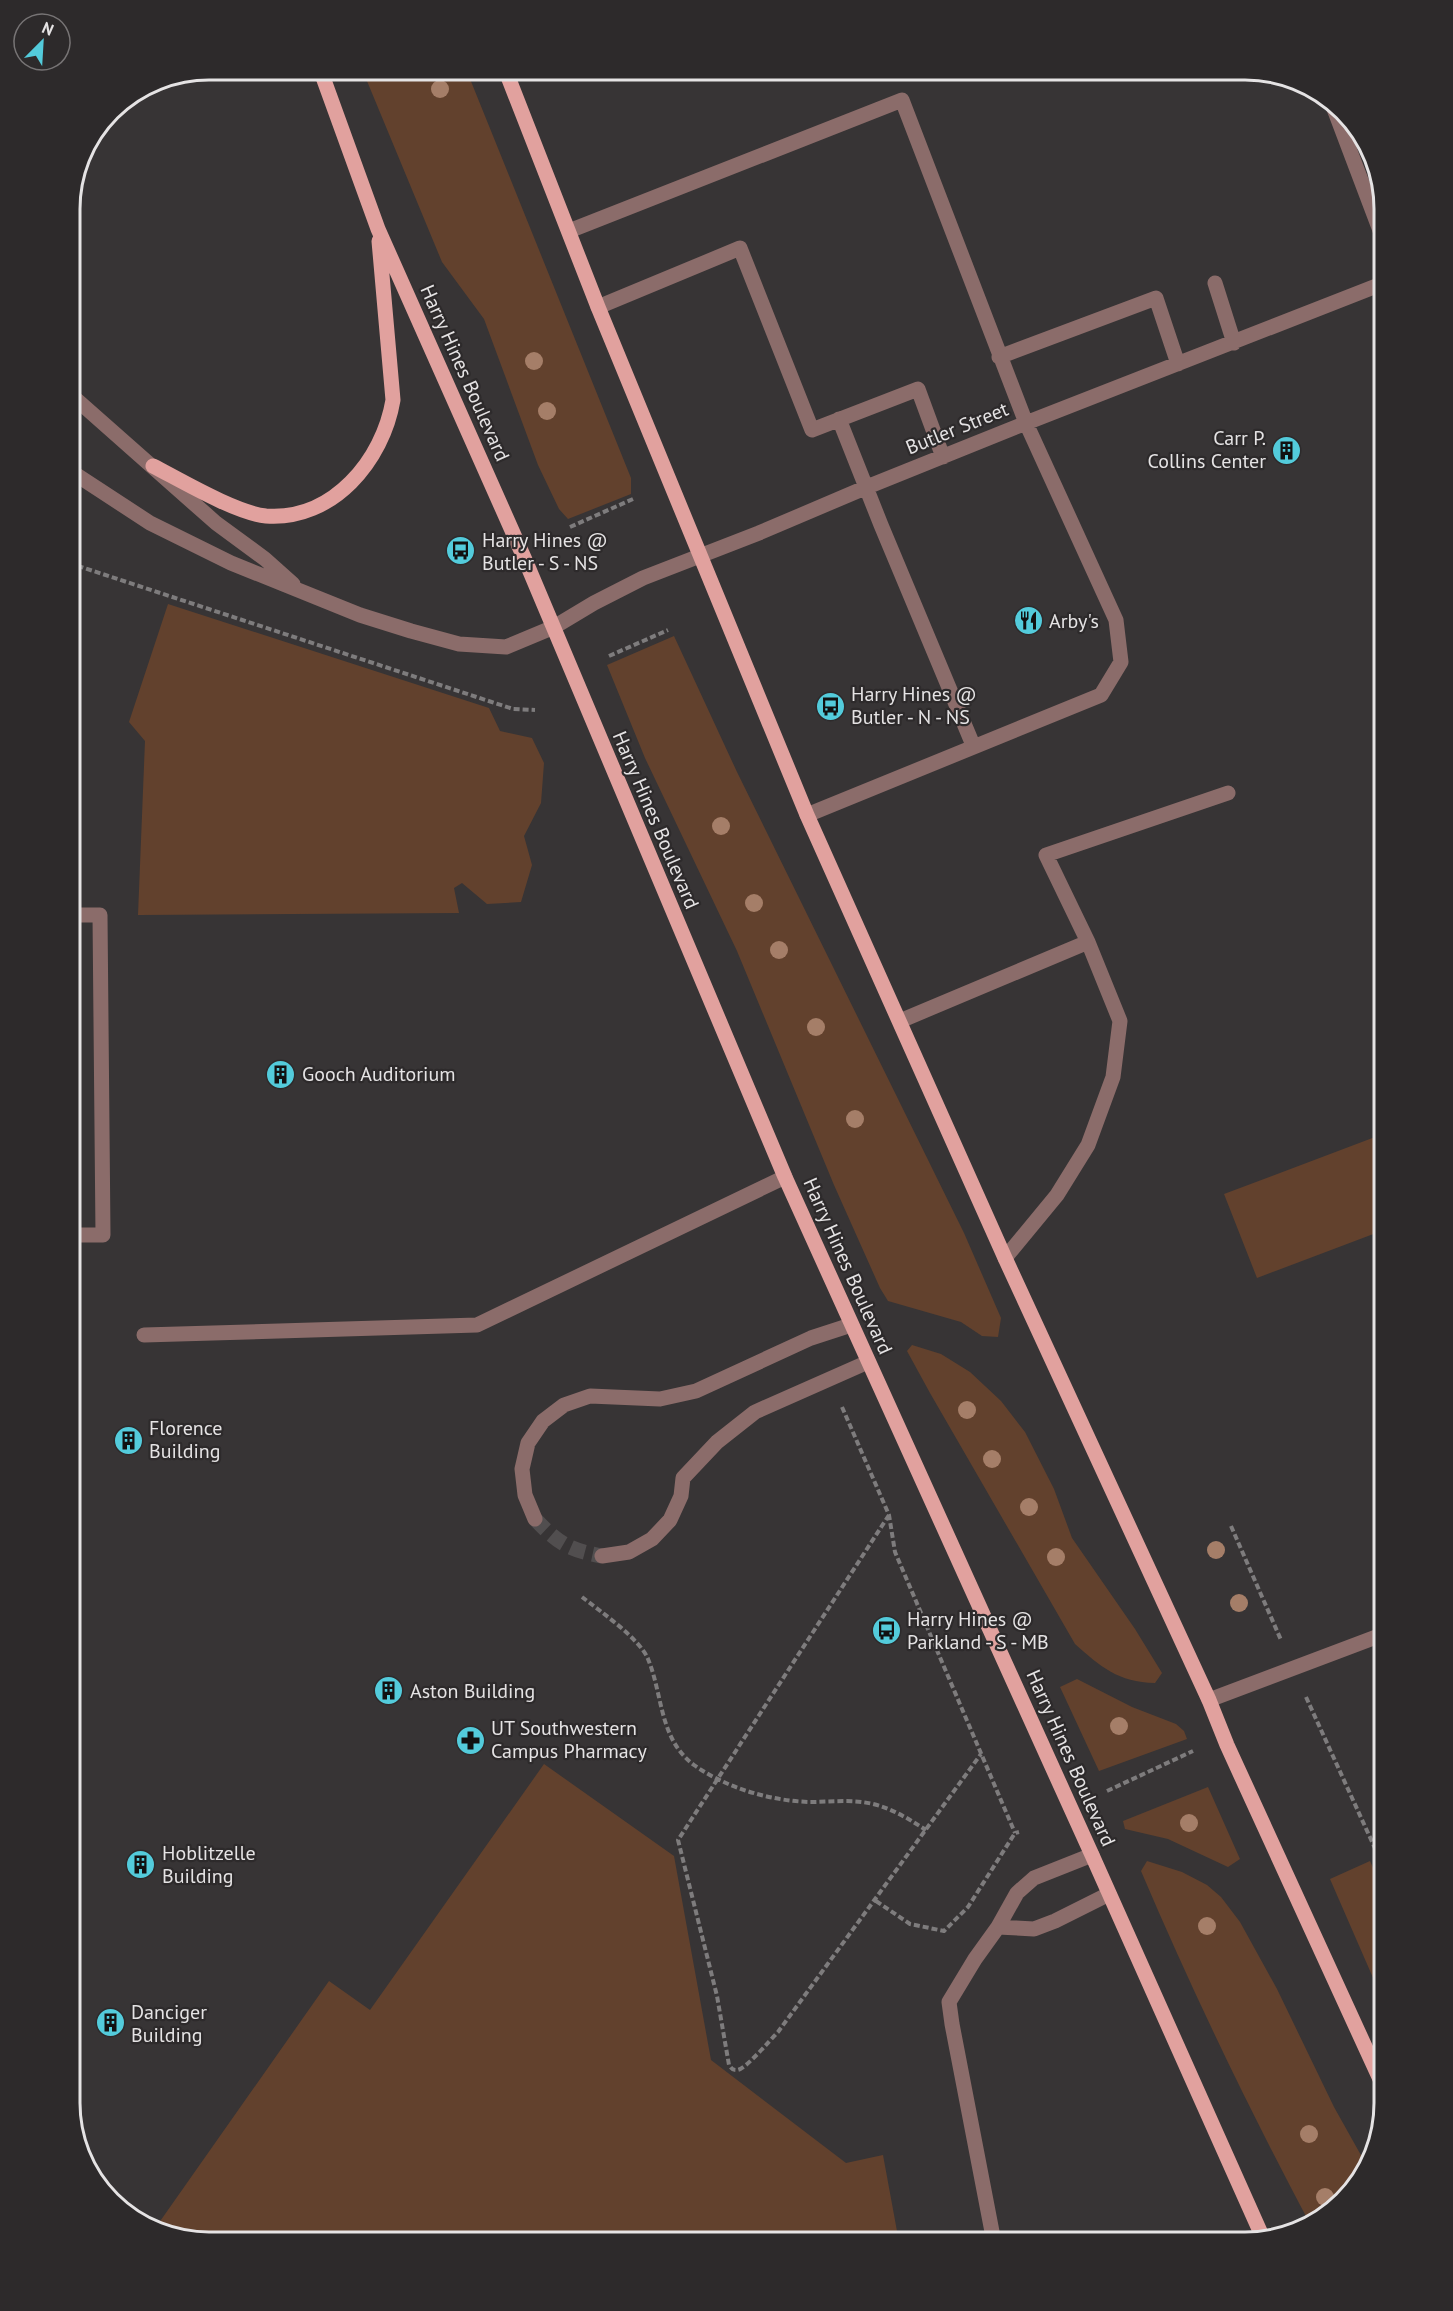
<svg xmlns="http://www.w3.org/2000/svg" width="1453" height="2311" viewBox="0 0 1453 2311" font-family="'PT Sans',sans-serif">
  <style>
    .green { fill: #62412d }
    .lines { fill: none; stroke-linecap: round; stroke-linejoin: round }
    .minor-tunnel { stroke: #514e4f; stroke-width: 15; stroke-dasharray: 15 8; stroke-linecap: butt }
    .path { stroke: #7e7c7d; stroke-width: 4; stroke-dasharray: 6 3; stroke-linecap: butt }
    .minor { stroke: #8b6c6a; stroke-width: 15 }
    .major { stroke: #e1a19e; stroke-width: 15 }
    .tree { fill: #a57e68 }
    .labels { text-anchor: middle; dominant-baseline: central; stroke-width: 4.5; stroke-linejoin: round; paint-order: stroke }
    .street-label { font-size: 20px; fill: #e5e3e4; stroke: #2d2a2b }
    .poi-label { font-size: 20px; fill: #e5e3e4; stroke: #2d2a2b; text-anchor: start }
    .rim { fill: none; stroke: #e5e3e4; stroke-width: 3 }
  </style>
  <rect width="100%" height="100%" fill="#373435"/>
  <path class="green" d="M 362,69 L 466,69 L 631,478 L 631,494 L 568,519 L 559,509 L 538,465 L 484,319 L 442,262 Z
    M 168,604 L 489,708 L 500,731 L 532,738 L 544,763 L 541,803 L 524,836 L 532,865 L 521,902 L 487,904 L 462,883 L 454,888 L 459,913 L 138,915 L 145,741 L 129,722 Z
    M 674,636 L 737,772 L 964,1233 L 1001,1318 L 998,1337 L 982,1336 L 961,1322 L 888,1301 L 880,1288 L 834,1185 L 737,951 L 645,758 L 607,665 Z
    M 1383,1134 L 1384,1230 L 1257,1278 L 1224,1194 Z
    M 912,1345 L 941,1354 L 970,1372 L 1001,1401 L 1025,1432 L 1054,1489 L 1072,1538 L 1135,1629 L 1162,1673 L 1155,1683 C 1118,1682 1101,1667 1075,1644 L 930,1393 L 907,1351 Z
    M 1077,1679 L 1132,1707 L 1176,1724 L 1184,1731 L 1187,1739 L 1099,1771 L 1060,1687 Z
    M 544,1764 L 674,1856 L 711,2060 L 846,2163 L 883,2155 L 899,2242 L 200,2242 L 156,2227 L 329,1981 L 370,2010 Z
    M 1208,1787 L 1240,1859 L 1228,1867 L 1168,1839 L 1125,1829 L 1123,1821 Z
    M 1147,1861 L 1182,1872 L 1207,1885 L 1221,1897 L 1240,1922 L 1277,1989 L 1334,2107 L 1367,2166 L 1365,2172 L 1310,2224 C 1249,2109 1192,1991 1141,1871 Z
    M 1370,1861 L 1384,1892 L 1384,2003 L 1330,1879 Z"/>
  <g class="lines">
    <path class="minor-tunnel" d="M 535,1519 C 559,1544 569,1550 602,1556"/>
    <path class="path" d="M 570,527 L 633,499
      M 69,563 L 513,709 L 535,710
      M 609,656 L 668,630
      M 842,1407 L 889,1515 L 895,1552 L 1015,1833
      M 889,1515 L 678,1840 L 717,1996 L 729,2065 C 732,2069 732,2070 737,2070 C 745,2070 770,2040 778,2032 L 981,1754
      M 1231,1526 L 1281,1640
      M 582,1597 C 600,1611 640,1639 648,1659 C 663,1695 659,1739 694,1765 C 726,1788 771,1801 810,1802 C 831,1802 852,1799 873,1804 C 893,1809 909,1819 926,1830
      M 1306,1697 L 1384,1868
      M 1107,1791 L 1193,1751
      M 876,1901 L 910,1924 L 944,1931 L 968,1907 L 1015,1833 L 1019,1832"/>
    <path class="minor" d="M 1333,106 L 1384,241
      M 569,231 L 902,100 L 1026,423 L 1116,620 L 1121,662 L 1101,695 L 807,815
      M 1215,283 L 1234,343
      M 598,307 L 740,248 L 812,430 L 918,389 L 943,457
      M 999,357 L 1156,298 L 1178,364
      M 69,393 L 216,523 L 265,559 L 293,584
      M 839,419 L 881,525 L 973,745
      M 69,470 L 150,523 L 231,563 L 360,615 L 411,631 L 459,644 L 506,647 L 554,627 L 594,603 L 643,578 L 759,533 L 867,487 L 1026,423 L 1384,283
      M 900,1021 L 1088,942 L 1046,855 L 1228,793
      M 69,1235 L 103,1235 L 100,915 L 69,915
      M 1005,1258 L 1057,1195 L 1088,1145 L 1113,1077 L 1120,1021 L 1088,942
      M 144,1335 L 477,1325 L 785,1177
      M 535,1519 L 525,1495 L 522,1469 L 528,1443 L 543,1421 L 564,1405 L 590,1396 L 660,1399 L 696,1391 L 811,1338 L 851,1325
      M 602,1556 L 629,1552 L 652,1539 L 670,1520 L 681,1496 L 683,1478 L 717,1442 L 755,1412 L 868,1362
      M 1209,1700 L 1384,1634
      M 998,1927 L 1034,1929 L 1055,1921 L 1109,1894
      M 994,2242 L 952,2024 L 949,2002 L 975,1959 L 998,1927 L 1017,1893 L 1034,1878 L 1092,1855"/>
    <path class="major" d="M 320,69 L 378,229 L 526,562 L 785,1177 L 1092,1855 L 1263,2238
      M 505,69 L 598,307 L 807,815 L 1005,1258 L 1209,1700 L 1227,1745 L 1384,2088
      M 153,466 C 182,481 236,513 266,516 C 333,521 383,460 393,400 L 379,241"/>
  </g>
  <g class="tree">
    <circle cx="440" cy="89" r="9"/>
    <circle cx="534" cy="361" r="9"/>
    <circle cx="547" cy="411" r="9"/>
    <circle cx="721" cy="826" r="9"/>
    <circle cx="754" cy="903" r="9"/>
    <circle cx="779" cy="950" r="9"/>
    <circle cx="816" cy="1027" r="9"/>
    <circle cx="855" cy="1119" r="9"/>
    <circle cx="967" cy="1410" r="9"/>
    <circle cx="992" cy="1459" r="9"/>
    <circle cx="1029" cy="1507" r="9"/>
    <circle cx="1216" cy="1550" r="9"/>
    <circle cx="1056" cy="1557" r="9"/>
    <circle cx="1239" cy="1603" r="9"/>
    <circle cx="1119" cy="1726" r="9"/>
    <circle cx="1189" cy="1823" r="9"/>
    <circle cx="1207" cy="1926" r="9"/>
    <circle cx="1309" cy="2134" r="9"/>
    <circle cx="1325" cy="2197" r="9"/>
  </g>
  <defs>
    <symbol id="building-disc" viewBox="-11 -11 22 22"><circle r="9.5" fill="#53cbdb" stroke="#2d2a2b"/><path d="M-4-6H4V6H1V3H-1V6H-4ZM-2.5-4.3h1.7v1.8h-1.7ZM.8-4.3h1.7v1.8H.8ZM-2.5-1h1.7V.8h-1.7ZM.8-1h1.7V.8H.8Z" fill="#111"/></symbol>
    <symbol id="bus-disc" viewBox="-11 -11 22 22"><circle r="9.5" fill="#53cbdb" stroke="#2d2a2b"/><path d="M-5-6H5V4H4V6H2V4H-2V6H-4V4H-5ZM-3.5-4V0h7V-4ZM-3.5 1.2v1.5H-2V1.2ZM2 1.2v1.5H3.5V1.2Z" fill="#111"/></symbol>
    <symbol id="restaurant-disc" viewBox="-11 -11 22 22"><circle r="9.5" fill="#53cbdb" stroke="#2d2a2b"/><path d="M-5-6h1v4h1v-4h1v4h1v-4h1v5L-1.5 .5V6h-2V.5L-5-1ZM5-6V6H3V1.5H1.5Q1.5-4 5-6Z" fill="#111"/></symbol>
    <symbol id="pharmacy-disc" viewBox="-11 -11 22 22"><circle r="9.5" fill="#53cbdb" stroke="#2d2a2b"/><path d="M-2-6h4v4h4v4h-4v4h-4v-4h-4v-4h4Z" fill="#111"/></symbol>
  </defs>
  <g fill-rule="evenodd">
    <use href="#building-disc" x="1270" y="434" width="33" height="33"/>
    <use href="#bus-disc" x="444" y="534" width="33" height="33"/>
    <use href="#restaurant-disc" x="1012" y="604" width="33" height="33"/>
    <use href="#bus-disc" x="814" y="690" width="33" height="33"/>
    <use href="#building-disc" x="264" y="1058" width="33" height="33"/>
    <use href="#building-disc" x="112" y="1424" width="33" height="33"/>
    <use href="#bus-disc" x="870" y="1614" width="33" height="33"/>
    <use href="#building-disc" x="372" y="1674" width="33" height="33"/>
    <use href="#pharmacy-disc" x="454" y="1724" width="33" height="33"/>
    <use href="#building-disc" x="124" y="1848" width="33" height="33"/>
    <use href="#building-disc" x="94" y="2006" width="33" height="33"/>
  </g>
  <g class="labels">
    <g class="street-label">
      <text transform="translate(465 373) rotate(66)">Harry Hines Boulevard</text>
      <text transform="translate(957 428) rotate(-22)">Butler Street</text>
      <text transform="translate(656 820) rotate(67)">Harry Hines Boulevard</text>
      <text transform="translate(848 1266) rotate(66)">Harry Hines Boulevard</text>
      <text transform="translate(1071 1758) rotate(66)">Harry Hines Boulevard</text>
    </g>
    <g class="poi-label">
      <text x="1266" y="438" text-anchor="end">Carr P.<tspan x="1266" dy="23">Collins Center</tspan></text>
      <text x="482" y="540">Harry Hines @<tspan x="482" dy="23">Butler - S - NS</tspan></text>
      <text x="1049" y="621">Arby's</text>
      <text x="851" y="694">Harry Hines @<tspan x="851" dy="23">Butler - N - NS</tspan></text>
      <text x="302" y="1074">Gooch Auditorium</text>
      <text x="149" y="1428">Florence<tspan x="149" dy="23">Building</tspan></text>
      <text x="907" y="1619">Harry Hines @<tspan x="907" dy="23">Parkland - S - MB</tspan></text>
      <text x="410" y="1691">Aston Building</text>
      <text x="491" y="1728">UT Southwestern<tspan x="491" dy="23">Campus Pharmacy</tspan></text>
      <text x="162" y="1853">Hoblitzelle<tspan x="162" dy="23">Building</tspan></text>
      <text x="131" y="2012">Danciger<tspan x="131" dy="23">Building</tspan></text>
    </g>
  </g>
  <path d="M0 0H1453V2311H0ZM209 80H1245A129 129 0 0 1 1374 209V2103A129 129 0 0 1 1245 2232H209A129 129 0 0 1 80 2103V209A129 129 0 0 1 209 80Z" fill="#2d2a2b" fill-rule="evenodd"/>
  <path class="rim" d="M209 80H1245A129 129 0 0 1 1374 209V2103A129 129 0 0 1 1245 2232H209A129 129 0 0 1 80 2103V209A129 129 0 0 1 209 80Z"/>
  <g transform="translate(42 42) rotate(24)"><circle r="28" fill="#2d2a2b" stroke="#777475" stroke-width="1.5"/>
  <path d="M0-4.5L10 22L0 15L-10 22Z" fill="#53cbdb"/>
  <text y="-9" font-size="16" font-weight="bold" text-anchor="middle" fill="#e5e3e4">N</text>
  </g>
</svg>
